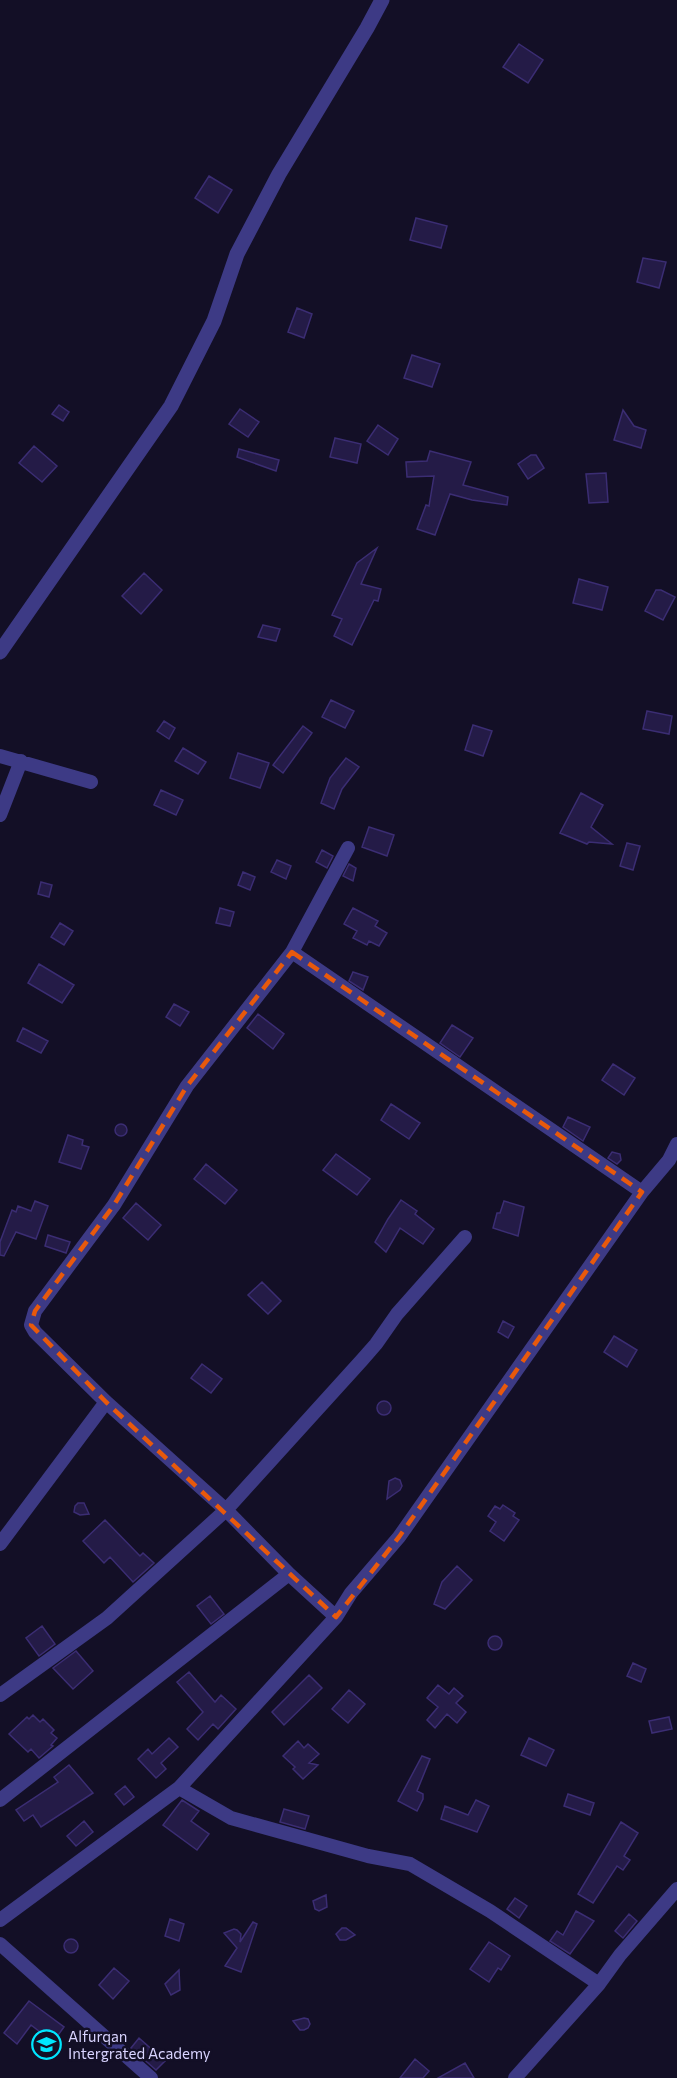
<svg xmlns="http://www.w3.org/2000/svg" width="677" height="2078" viewBox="0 0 677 2078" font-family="Commissioner,sans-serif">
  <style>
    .building { fill: #241b47; stroke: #3b2d73; stroke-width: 1.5 }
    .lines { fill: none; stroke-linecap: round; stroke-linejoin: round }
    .minor { stroke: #3d3a85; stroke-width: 14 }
    .tertiary { stroke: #3d3a85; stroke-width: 15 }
    .marked { fill: none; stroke: #e8590c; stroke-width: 4.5; stroke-dasharray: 12 8; stroke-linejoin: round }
    .labels { text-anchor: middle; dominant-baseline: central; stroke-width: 5; stroke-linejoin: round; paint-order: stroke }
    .poi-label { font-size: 15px; fill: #d9d4ff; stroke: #130f26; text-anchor: start }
  </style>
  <rect width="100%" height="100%" fill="#130f26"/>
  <path class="building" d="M 519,44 L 543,60 L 528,83 L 503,67 Z
    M 209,176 L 232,190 L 218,213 L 195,198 Z
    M 416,218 L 447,226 L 441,248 L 410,240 Z
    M 643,258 L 666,262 L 659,288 L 637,282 Z
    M 297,308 L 312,314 L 304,338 L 288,332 Z
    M 412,355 L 440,364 L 432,387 L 404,378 Z
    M 59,405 L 69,412 L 63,421 L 52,414 Z
    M 240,409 L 259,422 L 248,437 L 229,424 Z
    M 623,410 L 634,426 L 646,430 L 641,448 L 614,440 Z
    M 378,425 L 398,439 L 388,455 L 367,441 Z
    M 335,438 L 361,444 L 357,463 L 330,457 Z
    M 34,446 L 57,466 L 42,482 L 19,463 Z
    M 239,449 L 279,460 L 276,471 L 237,457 Z
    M 430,451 L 471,462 L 463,485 L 508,497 L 507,505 L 472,500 L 450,494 L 435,535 L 417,529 L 426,505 L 429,506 L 434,476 L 407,477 L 406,462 L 427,461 Z
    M 531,455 L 536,455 L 544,468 L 528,479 L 518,464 Z
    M 606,473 L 608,502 L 589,503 L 586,474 Z
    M 377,548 L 361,584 L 381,589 L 378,601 L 374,600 L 352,645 L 334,636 L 342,619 L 332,615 L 357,563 Z
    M 144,573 L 162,590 L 141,614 L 122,596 Z
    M 579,579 L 608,587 L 602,610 L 573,603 Z
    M 656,590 L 661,590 L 675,597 L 663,620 L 645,611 Z
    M 263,625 L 280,629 L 276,641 L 258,637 Z
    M 331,700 L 354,711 L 345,728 L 322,717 Z
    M 647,711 L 672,716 L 669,734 L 643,729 Z
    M 164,721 L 175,728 L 169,739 L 157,731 Z
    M 473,725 L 492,731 L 483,756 L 465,750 Z
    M 303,726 L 312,733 L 283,773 L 273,765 Z
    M 183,748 L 206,762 L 198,774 L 175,761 Z
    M 238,753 L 269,763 L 260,788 L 230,778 Z
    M 346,758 L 359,767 L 342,789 L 334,809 L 321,803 L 330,778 Z
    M 161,790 L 183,800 L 176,815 L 154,805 Z
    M 581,793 L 603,805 L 591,827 L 612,844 L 589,842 L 587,844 L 560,833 Z
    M 369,827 L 394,835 L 387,856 L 362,847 Z
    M 627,843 L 640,846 L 633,870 L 620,866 Z
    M 322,850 L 333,856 L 327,868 L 316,862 Z
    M 277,860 L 291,866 L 286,879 L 271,872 Z
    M 349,864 L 356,868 L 353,881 L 343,876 Z
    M 243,872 L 255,877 L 250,890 L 238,885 Z
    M 41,882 L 52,885 L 49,897 L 38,894 Z
    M 220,908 L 234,912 L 230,926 L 216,923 Z
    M 353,908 L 378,921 L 375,926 L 387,933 L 379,946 L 369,941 L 367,945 L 353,938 L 357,931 L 344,924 Z
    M 60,923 L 73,931 L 64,945 L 51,937 Z
    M 39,964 L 74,985 L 62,1003 L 28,983 Z
    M 353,972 L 368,977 L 363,990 L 349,981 Z
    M 174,1004 L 189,1012 L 180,1026 L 166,1017 Z
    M 258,1014 L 284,1034 L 273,1049 L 247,1028 Z
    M 452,1025 L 473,1038 L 460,1057 L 440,1043 Z
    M 23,1028 L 48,1041 L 41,1053 L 17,1041 Z
    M 613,1064 L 635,1078 L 624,1095 L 602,1080 Z
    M 391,1104 L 420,1123 L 409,1139 L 381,1120 Z
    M 568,1117 L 590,1127 L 583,1141 L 563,1127 Z
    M115 1130a6 6 0 1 1 12 0a6 6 0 1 1-12 0Z
    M 68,1135 L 83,1140 L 82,1145 L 89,1147 L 81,1169 L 59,1162 Z
    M 612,1152 L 620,1154 L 621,1160 L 617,1164 L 608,1158 Z
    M 336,1154 L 370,1179 L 357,1195 L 323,1170 Z
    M 206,1164 L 237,1190 L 225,1204 L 194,1179 Z
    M 401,1200 L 417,1211 L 415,1214 L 434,1229 L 423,1244 L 400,1228 L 386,1252 L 375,1242 L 388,1219 Z
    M 35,1201 L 48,1206 L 36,1239 L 16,1232 L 4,1256 L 0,1255 L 0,1242 L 12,1210 L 16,1212 L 18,1206 L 31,1211 Z
    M 504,1201 L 524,1207 L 518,1236 L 493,1228 L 497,1213 L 500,1213 Z
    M 136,1203 L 161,1225 L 148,1240 L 123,1218 Z
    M 48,1235 L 70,1242 L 66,1253 L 45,1246 Z
    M 262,1282 L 281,1301 L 268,1314 L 248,1295 Z
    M 503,1321 L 514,1327 L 508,1338 L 498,1332 Z
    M 614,1336 L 637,1350 L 627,1367 L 604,1352 Z
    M 202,1364 L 222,1379 L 211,1393 L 191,1378 Z
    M377 1408a7 7 0 1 1 14 0a7 7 0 1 1-14 0Z
    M 395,1478 L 400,1480 L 402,1486 L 400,1490 L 387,1499 L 389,1481 Z
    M 78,1503 L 84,1503 L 89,1514 L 80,1515 L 74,1512 L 75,1506 Z
    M 503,1505 L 515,1513 L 513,1516 L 519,1520 L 504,1541 L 490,1531 L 496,1522 L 488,1516 L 495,1506 L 500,1509 Z
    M 105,1520 L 140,1556 L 143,1553 L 154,1563 L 133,1582 L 110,1557 L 104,1563 L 83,1541 Z
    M 457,1566 L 472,1580 L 445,1609 L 434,1604 L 442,1582 Z
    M 210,1596 L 224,1614 L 211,1624 L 197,1606 Z
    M 42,1626 L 55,1644 L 39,1656 L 26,1638 Z
    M488 1643a7 7 0 1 1 14 0a7 7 0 1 1-14 0Z
    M 76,1651 L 93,1671 L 73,1689 L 53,1668 Z
    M 633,1663 L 646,1669 L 641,1682 L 627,1676 Z
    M 189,1672 L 215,1702 L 221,1695 L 236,1709 L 218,1729 L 213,1724 L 198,1740 L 187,1729 L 203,1712 L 177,1682 Z
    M 309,1675 L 322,1688 L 284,1725 L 272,1712 Z
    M 438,1685 L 449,1694 L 454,1688 L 463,1696 L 456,1703 L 466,1712 L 457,1723 L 447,1714 L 435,1728 L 427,1720 L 438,1707 L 427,1698 Z
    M 349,1690 L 365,1704 L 348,1723 L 332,1709 Z
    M 33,1715 L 40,1722 L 43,1719 L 54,1730 L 51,1733 L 57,1738 L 51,1745 L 53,1746 L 39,1758 L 31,1749 L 28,1752 L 9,1734 L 27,1717 L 29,1719 Z
    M 669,1717 L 672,1729 L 652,1733 L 649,1721 Z
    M 169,1738 L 178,1747 L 161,1763 L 166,1769 L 156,1778 L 138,1759 L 148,1749 L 152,1754 Z
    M 529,1738 L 554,1750 L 546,1766 L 521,1755 Z
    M 298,1741 L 304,1748 L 308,1744 L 319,1754 L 309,1763 L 318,1765 L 303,1779 L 293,1769 L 295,1767 L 283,1756 Z
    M 422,1756 L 430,1759 L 417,1791 L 423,1794 L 423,1799 L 417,1811 L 398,1801 Z
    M 69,1765 L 93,1793 L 41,1827 L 33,1815 L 24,1821 L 16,1810 L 58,1782 L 54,1777 Z
    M 125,1786 L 134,1797 L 124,1805 L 115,1794 Z
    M 568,1794 L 594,1803 L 590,1815 L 564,1806 Z
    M 182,1800 L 199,1811 L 191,1821 L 209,1834 L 197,1850 L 163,1825 Z
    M 476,1800 L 489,1806 L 477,1832 L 441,1819 L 445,1806 L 468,1815 Z
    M 284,1809 L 309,1816 L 305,1829 L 280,1822 Z
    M 84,1821 L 93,1832 L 76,1846 L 67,1836 Z
    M 621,1822 L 638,1833 L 624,1856 L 630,1860 L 623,1870 L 617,1866 L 593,1903 L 578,1894 Z
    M 326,1895 L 327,1907 L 319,1911 L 315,1909 L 313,1901 Z
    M 515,1898 L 527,1906 L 519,1918 L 507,1909 Z
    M 576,1911 L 594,1921 L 570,1954 L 550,1941 L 557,1931 L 563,1935 Z
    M 629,1914 L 637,1921 L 623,1938 L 615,1931 Z
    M 170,1919 L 184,1924 L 179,1941 L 165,1936 Z
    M 253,1922 L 257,1924 L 241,1972 L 225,1966 L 237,1948 L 224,1933 L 234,1929 L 237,1930 L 241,1934 L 240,1942 Z
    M 342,1928 L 346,1928 L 355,1935 L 346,1940 L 340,1940 L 336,1934 Z
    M64 1946a7 7 0 1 1 14 0a7 7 0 1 1-14 0Z
    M 489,1942 L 510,1956 L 501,1970 L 498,1968 L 489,1982 L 470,1969 Z
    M 114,1968 L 129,1981 L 113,1999 L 99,1985 Z
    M 179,1970 L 180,1990 L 171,1995 L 165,1984 Z
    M 29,2001 L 64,2027 L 53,2042 L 31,2025 L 17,2044 L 4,2033 Z
    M 304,2018 L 308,2019 L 310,2024 L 308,2028 L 304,2030 L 300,2030 L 293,2021 Z
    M 139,2038 L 165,2061 L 156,2070 L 131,2048 Z
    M 415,2059 L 429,2071 L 423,2078 L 400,2078 Z
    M 465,2063 L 474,2078 L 438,2078 Z"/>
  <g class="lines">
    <path class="minor" d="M 0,756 L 91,782
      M 0,815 L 21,761
      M 292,952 L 642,1192
      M 0,1544 L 106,1402
      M 336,1617 L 289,1574 L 226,1510 L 106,1402 L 35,1332 L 31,1325 L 35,1311 L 114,1205 L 187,1086 L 292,952 L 348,848
      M 0,1695 L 107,1618 L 226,1510 L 362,1360 L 376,1344 L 397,1314 L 465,1237
      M 179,1788 L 231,1818 L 368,1856 L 410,1864 L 490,1911 L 599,1984
      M 0,1800 L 289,1574
      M 0,1920 L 179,1788 L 336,1617 L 351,1593 L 399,1537 L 642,1192 L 669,1160 L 677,1144
      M 0,1944 L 151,2078
      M 515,2078 L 599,1984 L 620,1955 L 677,1889"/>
    <path class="tertiary" d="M 0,652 L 171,406 L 214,321 L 237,254 L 279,174 L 367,28 L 382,0"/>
  </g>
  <path class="marked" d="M 292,952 L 642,1192 L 399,1537 L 336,1617 L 106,1402 L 31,1325 L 35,1311 L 114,1205 L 187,1086 Z"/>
  <defs>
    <symbol id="school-ring" viewBox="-11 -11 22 22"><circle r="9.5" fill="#130f26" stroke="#00e5ff" stroke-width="1.5"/><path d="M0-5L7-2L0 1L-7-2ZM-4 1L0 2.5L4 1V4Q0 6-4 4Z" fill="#00e5ff"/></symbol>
  </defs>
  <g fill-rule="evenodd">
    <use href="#school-ring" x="30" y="2028" width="33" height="33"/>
  </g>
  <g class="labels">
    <g class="poi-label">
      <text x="68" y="2036">Alfurqan<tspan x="68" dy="17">Intergrated Academy</tspan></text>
    </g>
  </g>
</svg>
